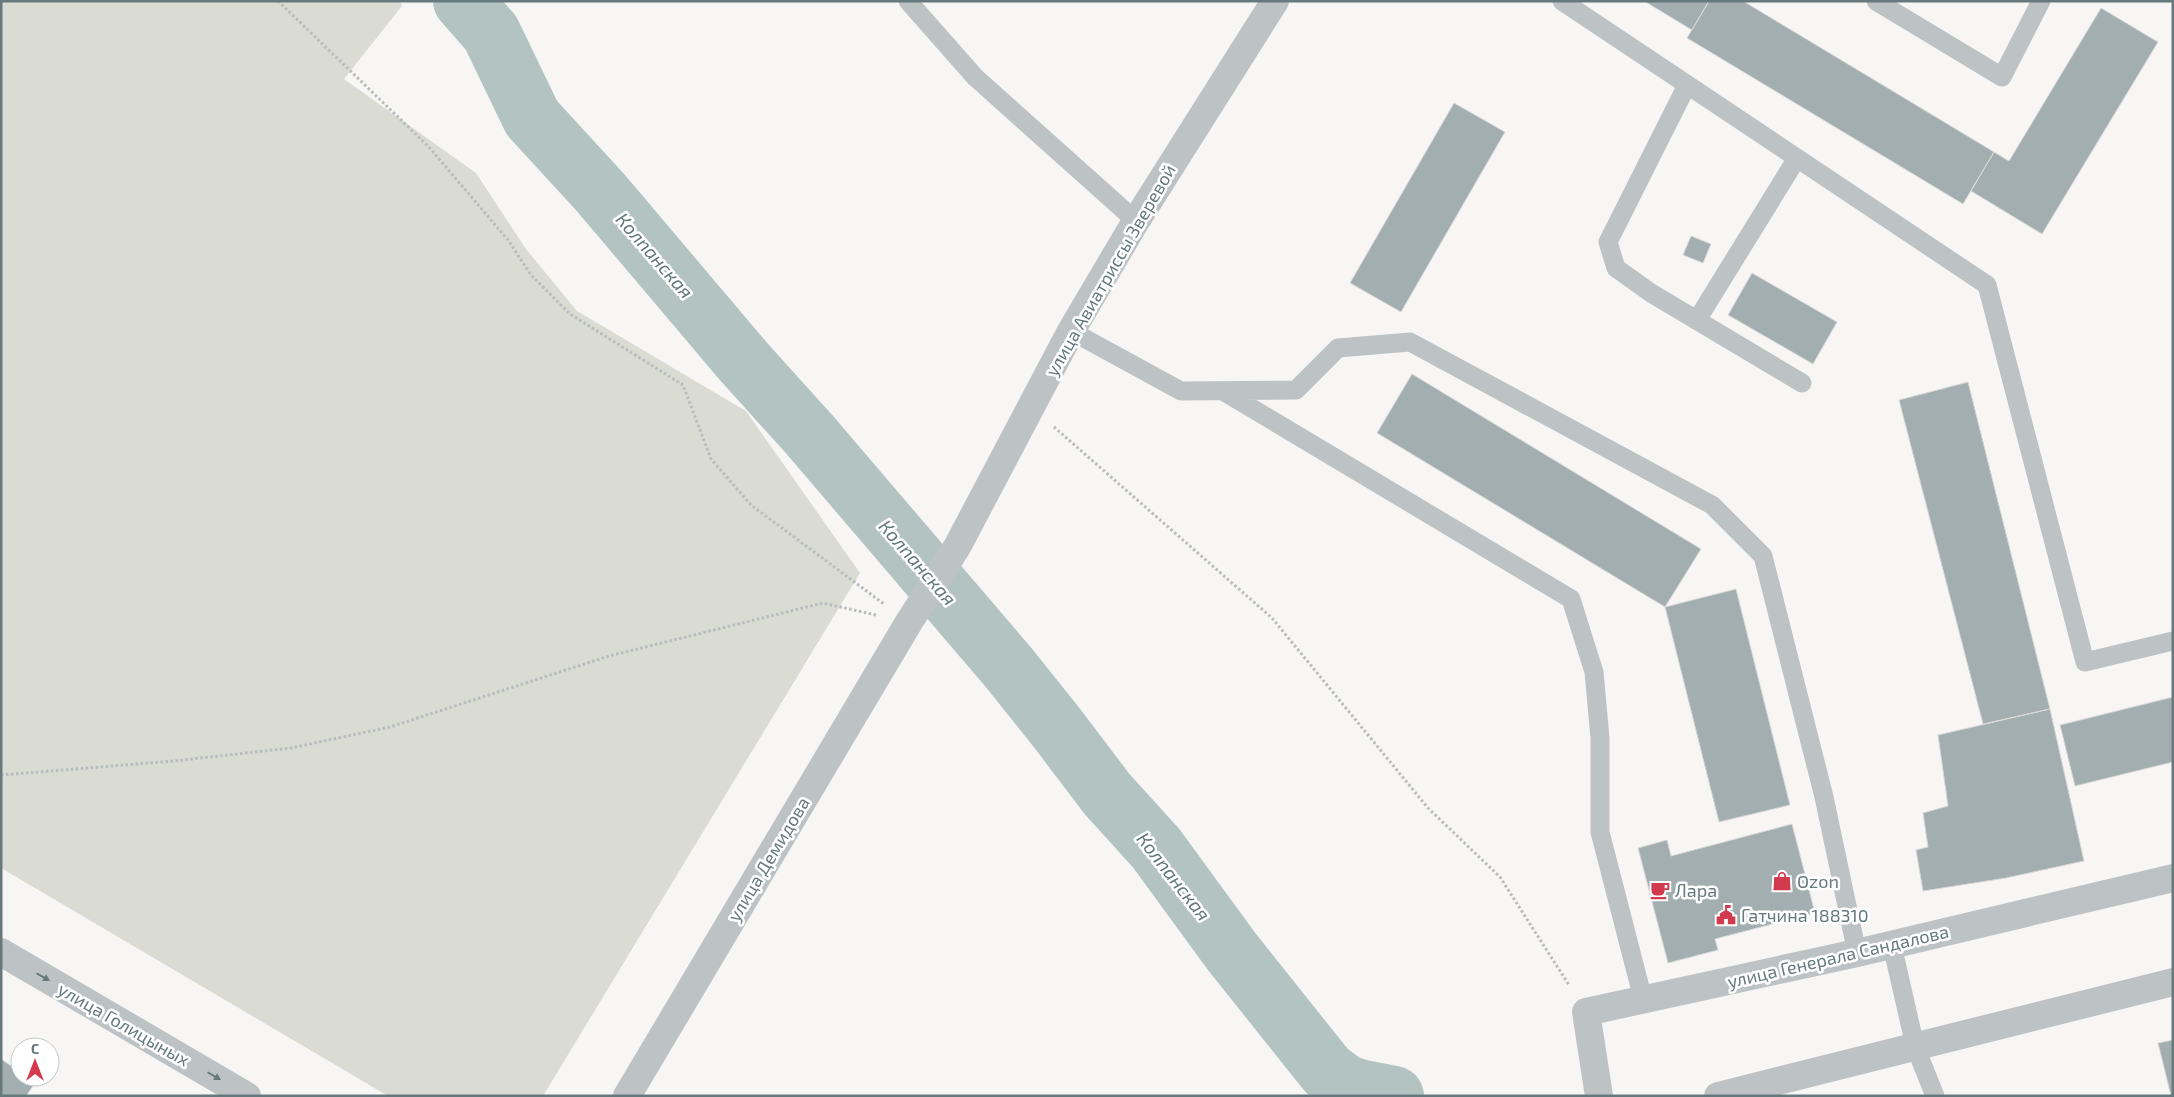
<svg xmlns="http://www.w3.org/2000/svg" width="2174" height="1097" viewBox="0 0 2174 1097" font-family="'Exo 2',sans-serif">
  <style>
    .green { fill: #dadcd4 }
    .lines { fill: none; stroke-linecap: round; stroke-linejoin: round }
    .river { stroke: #b3c3c1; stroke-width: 60 }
    .building { fill: #a2aeb0; stroke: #d9d8d7 }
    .path { stroke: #b7bcbd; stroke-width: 3; stroke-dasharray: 2.5 2.5; stroke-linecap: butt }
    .lane { stroke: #bdc3c4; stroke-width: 19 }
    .street { stroke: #bdc3c4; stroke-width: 28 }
    .oneway { fill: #667a7d }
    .labels { text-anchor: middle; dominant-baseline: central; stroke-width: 5; stroke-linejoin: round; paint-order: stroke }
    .street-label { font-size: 18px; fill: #667a7d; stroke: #fff }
    .poi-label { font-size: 18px; fill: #667a7d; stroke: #fff; text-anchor: start }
    .water-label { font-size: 19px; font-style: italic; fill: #607876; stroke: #fff }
  </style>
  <rect width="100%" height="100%" fill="#f7f6f5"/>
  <path class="green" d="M 1,1 L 400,1 L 402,6 L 344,79 L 476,173 L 526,249 L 577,311 L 746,411 L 860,573 L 543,1096 L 388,1096 L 1,868 Z"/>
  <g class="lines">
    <path class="river" d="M 463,1 L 491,33 L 532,118 L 600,192 L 744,362 L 809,434 L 1009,668 L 1057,728 L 1107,794 L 1156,848 L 1232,952 L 1327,1071 L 1346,1085 L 1363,1090 L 1394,1096"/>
  </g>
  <path class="building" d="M 1644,1 L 1709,1 L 1692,30 Z
    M 1709,1 L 1743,1 L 1994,152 L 1963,204 L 1687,38 Z
    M 2101,8 L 2158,42 L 2042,234 L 1971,191 L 1994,152 L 2009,161 Z
    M 1454,103 L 1505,132 L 1401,312 L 1350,283 Z
    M 1691,236 L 1711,244 L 1703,263 L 1683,255 Z
    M 1752,273 L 1837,322 L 1813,364 L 1728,315 Z
    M 1412,374 L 1701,549 L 1665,607 L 1377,433 Z
    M 1968,382 L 2050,709 L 1983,724 L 1899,400 Z
    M 1736,589 L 1790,805 L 1719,822 L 1665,607 Z
    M 2173,697 L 2173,762 L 2075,786 L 2060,725 Z
    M 2050,709 L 2084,861 L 2006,878 L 1923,891 L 1916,850 L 1928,847 L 1923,813 L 1948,806 L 1938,735 Z
    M 1792,824 L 1815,913 L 1715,939 L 1718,950 L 1668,963 L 1638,848 L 1667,840 L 1671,856 Z
    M 2173,1040 L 2173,1096 L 2171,1096 L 2158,1043 Z
    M 1,1059 L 20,1072 L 20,1077 L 27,1077 L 35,1083 L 26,1096 L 1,1096 Z"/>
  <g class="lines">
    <path class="path" d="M 278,1 L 428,146 L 508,240 L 531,275 L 570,314 L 683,385 L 711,459 L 751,505 L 884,604
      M 1054,427 L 1272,618 L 1428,808 L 1500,877 L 1569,985
      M 1,775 L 174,761 L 291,748 L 390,727 L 609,656 L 823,603 L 876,615"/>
    <path class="lane" d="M 908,1 L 975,77 L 1136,221
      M 1562,1 L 1987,285 L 2085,662 L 2173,641
      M 1876,1 L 2002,77 L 2041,1
      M 1687,85 L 1608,242 L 1616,268 L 1651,293 L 1802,383
      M 1697,320 L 1797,158
      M 1071,331 L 1181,391 L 1296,390 L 1338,348 L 1410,342 L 1712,505 L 1763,556 L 1824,797 L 1857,953
      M 1223,391 L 1571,599 L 1594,672 L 1600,738 L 1600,832 L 1643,999
      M 1892,945 L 1915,1046 L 1935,1096"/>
    <path class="street" d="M 1,952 L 247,1096
      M 627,1096 L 909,622 L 957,547 L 1071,331 L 1136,221 L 1275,1
      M 1599,1096 L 1586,1012 L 1857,953 L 2173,878
      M 1718,1096 L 2173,982"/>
  </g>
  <defs><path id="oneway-solid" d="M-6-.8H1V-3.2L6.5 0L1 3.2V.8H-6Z" transform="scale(1.25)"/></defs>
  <g class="oneway">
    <use href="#oneway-solid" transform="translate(43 977) rotate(30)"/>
    <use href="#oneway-solid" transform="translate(214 1076) rotate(30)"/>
  </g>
  <defs>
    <symbol id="shop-bare" viewBox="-9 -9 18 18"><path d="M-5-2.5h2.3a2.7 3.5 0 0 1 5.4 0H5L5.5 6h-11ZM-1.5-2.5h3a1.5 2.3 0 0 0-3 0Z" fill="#d13b4d" stroke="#fff" stroke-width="2.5" paint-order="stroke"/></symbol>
    <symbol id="cafe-bare" viewBox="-9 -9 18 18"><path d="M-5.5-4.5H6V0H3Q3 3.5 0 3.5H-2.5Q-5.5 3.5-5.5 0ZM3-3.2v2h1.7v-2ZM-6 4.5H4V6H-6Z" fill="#d13b4d" stroke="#fff" stroke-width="2.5" paint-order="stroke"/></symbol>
    <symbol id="civic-bare" viewBox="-9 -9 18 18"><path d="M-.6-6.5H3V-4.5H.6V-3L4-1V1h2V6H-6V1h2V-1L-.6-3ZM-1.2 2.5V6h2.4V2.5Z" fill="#d13b4d" stroke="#fff" stroke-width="2.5" paint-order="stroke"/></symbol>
  </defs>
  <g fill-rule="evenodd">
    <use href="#shop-bare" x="1768" y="867" width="28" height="28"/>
    <use href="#cafe-bare" x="1646" y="876" width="28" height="28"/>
    <use href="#civic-bare" x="1712" y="901" width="28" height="28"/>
  </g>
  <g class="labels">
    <g class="street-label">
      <text transform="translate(1110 270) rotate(-60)">улица Авиатриссы Зверевой</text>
      <text transform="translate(768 859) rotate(-59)">улица Демидова</text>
      <text transform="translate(1838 956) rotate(-13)">улица Генерала Сандалова</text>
      <text transform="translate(124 1024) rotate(30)">улица Голицыных</text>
    </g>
    <g class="poi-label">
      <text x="1797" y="881">Ozon</text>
      <text x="1675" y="890">Лара</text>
      <text x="1741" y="915">Гатчина 188310</text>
    </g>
    <g class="water-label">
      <text transform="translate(655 255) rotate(49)">Колпанская</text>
      <text transform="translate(918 562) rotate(49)">Колпанская</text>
      <text transform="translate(1174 876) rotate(52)">Колпанская</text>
    </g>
  </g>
  <rect width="2174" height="1097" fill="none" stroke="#667a7d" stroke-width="5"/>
  <g transform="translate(35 1062)"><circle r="24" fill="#ffffff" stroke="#c2cacb"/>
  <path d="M0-4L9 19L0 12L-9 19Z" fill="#d13b4d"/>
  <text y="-8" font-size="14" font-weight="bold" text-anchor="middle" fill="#667a7d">С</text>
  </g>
</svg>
